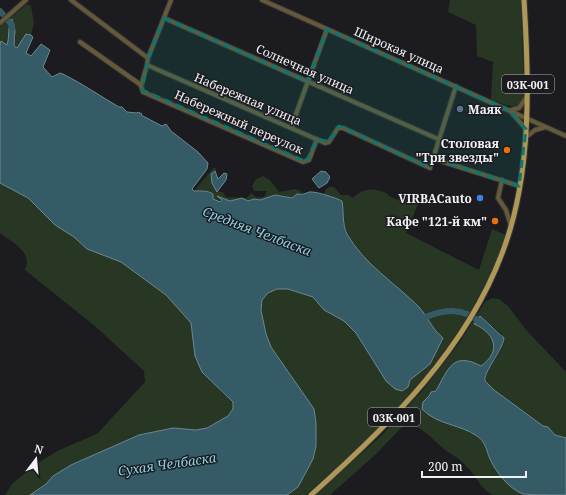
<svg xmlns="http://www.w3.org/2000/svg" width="566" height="495" viewBox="0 0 566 495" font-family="'Noto Serif',serif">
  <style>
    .green { fill: #283723 }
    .water { fill: #355c66; stroke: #6d8891 }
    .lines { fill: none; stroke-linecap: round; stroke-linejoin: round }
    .river { stroke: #355c66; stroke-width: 6 }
    .minor-casing { stroke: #363539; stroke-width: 6 }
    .major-casing { stroke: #363539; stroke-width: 7 }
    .minor { stroke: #645a3a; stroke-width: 4 }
    .major { stroke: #ae9855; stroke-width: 5 }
    .marked { fill: #0f766e; fill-opacity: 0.2; stroke: #0f766e; stroke-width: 3; stroke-dasharray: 8 5; stroke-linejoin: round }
    .service-dot { fill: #5c6f8a; stroke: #1c1b20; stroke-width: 1.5 }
    .food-dot { fill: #e8710a; stroke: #1c1b20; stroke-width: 1.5 }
    .shop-dot { fill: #3f7fe0; stroke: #1c1b20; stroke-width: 1.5 }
    .labels { text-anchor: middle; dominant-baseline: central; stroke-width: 3; stroke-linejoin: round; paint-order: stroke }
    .shield { fill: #1c1b20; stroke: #b1b0b4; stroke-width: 1 }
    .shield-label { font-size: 11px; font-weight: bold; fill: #f1f0f4 }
    .street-label { font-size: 12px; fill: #f1f0f4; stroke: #1c1b20 }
    .poi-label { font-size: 12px; font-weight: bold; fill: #f1f0f4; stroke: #1c1b20; text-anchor: end }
    .water-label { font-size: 13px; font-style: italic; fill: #89d2e4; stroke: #1c1b20 }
  </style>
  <rect width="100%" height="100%" fill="#1c1b20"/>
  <path class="green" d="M 450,0 L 521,0 L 524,93 C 522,115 504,104 491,99 L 493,62 L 477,56 L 476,25 L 448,12 Z
    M 27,4 L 31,6 L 34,23 L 31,35 L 29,34 L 17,48 L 14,46 L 16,35 L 9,34 L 10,36 L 7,45 L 1,42 L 0,44 L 0,27 Z
    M 214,167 L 216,169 L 216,174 L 215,171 L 217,192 L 223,192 L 226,197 L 246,198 L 252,193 L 255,197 L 264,197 L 267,191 L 254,191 L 252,186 L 256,179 L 263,176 L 270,180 L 279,192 L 295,189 L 301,191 L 302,195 L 297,194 L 292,198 L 275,195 L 260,200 L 254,199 L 248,201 L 242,198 L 230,201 L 221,199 L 220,202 C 213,201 212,199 210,192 L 203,190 L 194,191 Z
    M 0,183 L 27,198 L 55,225 L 74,237 L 87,249 L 121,262 L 166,295 L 191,323 L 195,356 L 222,392 L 233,402 L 233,409 L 228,416 L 207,428 L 196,430 L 173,428 L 139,435 L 71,465 L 53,476 L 46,484 L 30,495 L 5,495 L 12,484 L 33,466 L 59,450 L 97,434 L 145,382 L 144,371 L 96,327 L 25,270 C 33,252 13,243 0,233 Z
    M 330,187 L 334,187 L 341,195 L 348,195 L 353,198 C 364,187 375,188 388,194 L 389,196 L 398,200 L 400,197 L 418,204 L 406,233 L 479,270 L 492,229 L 506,235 C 464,350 394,415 306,495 L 287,495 L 298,487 L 313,459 L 316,446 L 316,423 L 314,409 L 271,347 L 266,334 L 261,310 L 262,300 L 268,293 L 277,289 L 288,289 L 313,297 L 324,310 L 344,321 L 356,333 L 386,381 L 408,387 L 410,380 L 430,364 L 443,338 C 433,329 428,317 419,307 C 395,283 364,264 348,234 C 342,224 344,212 342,201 L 326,196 L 324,194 L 326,189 Z
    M 492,298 L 499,299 L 508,306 L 527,331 L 566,372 L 566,438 L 555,435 L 548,427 L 543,426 L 494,390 L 485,381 L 486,373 L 501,350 L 502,334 L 480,316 L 474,324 C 496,334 502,351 481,366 C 452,350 451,370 437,389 C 433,395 424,398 422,405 L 425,412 L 431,416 C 449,426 480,428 487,450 L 515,490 L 525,495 L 493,495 C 479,488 477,476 466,466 C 460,459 451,454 444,449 C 432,439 422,426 406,423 L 375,455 L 330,495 L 316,495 L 382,435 L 423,390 L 460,342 L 485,302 Z"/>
  <path class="water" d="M 12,19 L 15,30 L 14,46 L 17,48 L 26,34 L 31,35 L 33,37 L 26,53 L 31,56 L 41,44 L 50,50 L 43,67 L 52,77 L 60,73 L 63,74 C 83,84 100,96 119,107 L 122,107 L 127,112 L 137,113 L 138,112 L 142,114 L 141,115 L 162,126 L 166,124 L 171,131 L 198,152 L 208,163 L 207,169 L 192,189 L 194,191 C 201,191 207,190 213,194 L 213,199 L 220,202 L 222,200 L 217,196 L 230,201 L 242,198 L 248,201 L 254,199 L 260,200 L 275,195 L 292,198 L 297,194 C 302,195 304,194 309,192 C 316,191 336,198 342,201 C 344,212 342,224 347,234 C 364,264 395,283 419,307 C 428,317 432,329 443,338 L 430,364 L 410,380 L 408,387 L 402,391 L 395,389 L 386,381 L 356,333 L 344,321 L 324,310 L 313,297 L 288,289 L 277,289 L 268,293 L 262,300 L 261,310 L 266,334 L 271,347 L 314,409 L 316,423 L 316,446 L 313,459 L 298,487 L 287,495 L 30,495 L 46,484 L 53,476 L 71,465 L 139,435 L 173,428 L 196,430 L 207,428 L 228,416 L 233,409 L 233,402 L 202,372 L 195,356 L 191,323 L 166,295 L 121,262 L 87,249 L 74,237 L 55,225 L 28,198 L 0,183 L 0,44 L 1,41 L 7,45 C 10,36 7,27 12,19 Z
    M 215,171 L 218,179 L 224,173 L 227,174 L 226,180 L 217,192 L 212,183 L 211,174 Z
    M 321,171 L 326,172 L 330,177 L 327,183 L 319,188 L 312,179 Z
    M 480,316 L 504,338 C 502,352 483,372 485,381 L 494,390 L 543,426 L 548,427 L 555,435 L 566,438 L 566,495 C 555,495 532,495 523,494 C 509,489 496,472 490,459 C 486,450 486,442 477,436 C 460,424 437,425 422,409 L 423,402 L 429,396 L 431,392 L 436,391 C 448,369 453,351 481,366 C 502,351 495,333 474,324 Z"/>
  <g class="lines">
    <path class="river" d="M 0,11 L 12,25 L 12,29
      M 421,319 C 443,309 463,306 482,324"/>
    <defs>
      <path id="minor" d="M 71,0 L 148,58 L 147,65 L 325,143 L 329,142 L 338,128 L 343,128 L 430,168 L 456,86
        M 262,0 L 566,136
        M 164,18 L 438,139
        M 0,23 L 26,0
        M 80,42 L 141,85
        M 148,58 L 171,0
        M 147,65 L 141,86 L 143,92 L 303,162 L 309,160 L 317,139
        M 511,110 L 519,108 L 526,98
        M 512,113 L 526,129
        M 291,128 L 327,29
        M 525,138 L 535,130 L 546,127
        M 434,159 L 519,186
        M 502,180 L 498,198 L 506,210 L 511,226"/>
      <path id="major" d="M 311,495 C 389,425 468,349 504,248 C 532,172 529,80 524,0"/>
    </defs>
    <use href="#minor" class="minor-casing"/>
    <use href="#major" class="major-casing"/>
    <use href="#minor" class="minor"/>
    <use href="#major" class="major"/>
  </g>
  <path class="marked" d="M 164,18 L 307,81 L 327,29 L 509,110 L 526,129 L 519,186 L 434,159 L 430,168 L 339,126 L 329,142 L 317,139 L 306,162 L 142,90 L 148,58 Z"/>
  <circle class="service-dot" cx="460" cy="109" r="4"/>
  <g class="food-dot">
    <circle cx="507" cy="150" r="4"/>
    <circle cx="495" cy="221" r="4"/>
  </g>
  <circle class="shop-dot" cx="480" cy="198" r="4"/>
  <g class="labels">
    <g class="shield">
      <rect x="502" y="75" width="52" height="18" rx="3"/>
      <rect x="368" y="408" width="52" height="18" rx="3"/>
    </g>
    <g class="shield-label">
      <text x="528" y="84">03К-001</text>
      <text x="394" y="417">03К-001</text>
    </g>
    <g class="street-label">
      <text transform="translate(399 50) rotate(24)">Широкая улица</text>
      <text transform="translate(305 69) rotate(24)">Солнечная улица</text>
      <text transform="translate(248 99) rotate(23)">Набережная улица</text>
      <text transform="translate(239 122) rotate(24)">Набережный переулок</text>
    </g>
    <g class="poi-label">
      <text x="468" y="109" text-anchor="start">Маяк</text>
      <text x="499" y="143">Столовая<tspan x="499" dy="14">"Три звезды"</tspan></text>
      <text x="472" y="198">VIRBACauto</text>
      <text x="487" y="221">Кафе "121-й км"</text>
    </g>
    <g class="water-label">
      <text transform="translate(257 231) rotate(21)">Средняя Челбаска</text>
      <text transform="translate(167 464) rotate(-8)">Сухая Челбаска</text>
    </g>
  </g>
  <g transform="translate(36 459) rotate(16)" stroke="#1c1b20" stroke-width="3" paint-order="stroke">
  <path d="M0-3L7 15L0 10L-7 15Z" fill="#f1f0f4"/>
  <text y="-6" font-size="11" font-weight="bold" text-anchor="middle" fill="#f1f0f4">N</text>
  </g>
  <path d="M422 471v6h104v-6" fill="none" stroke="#f1f0f4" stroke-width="2"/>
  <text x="428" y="471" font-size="12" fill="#f1f0f4" stroke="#1c1b20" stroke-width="3" paint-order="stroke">200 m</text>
</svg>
